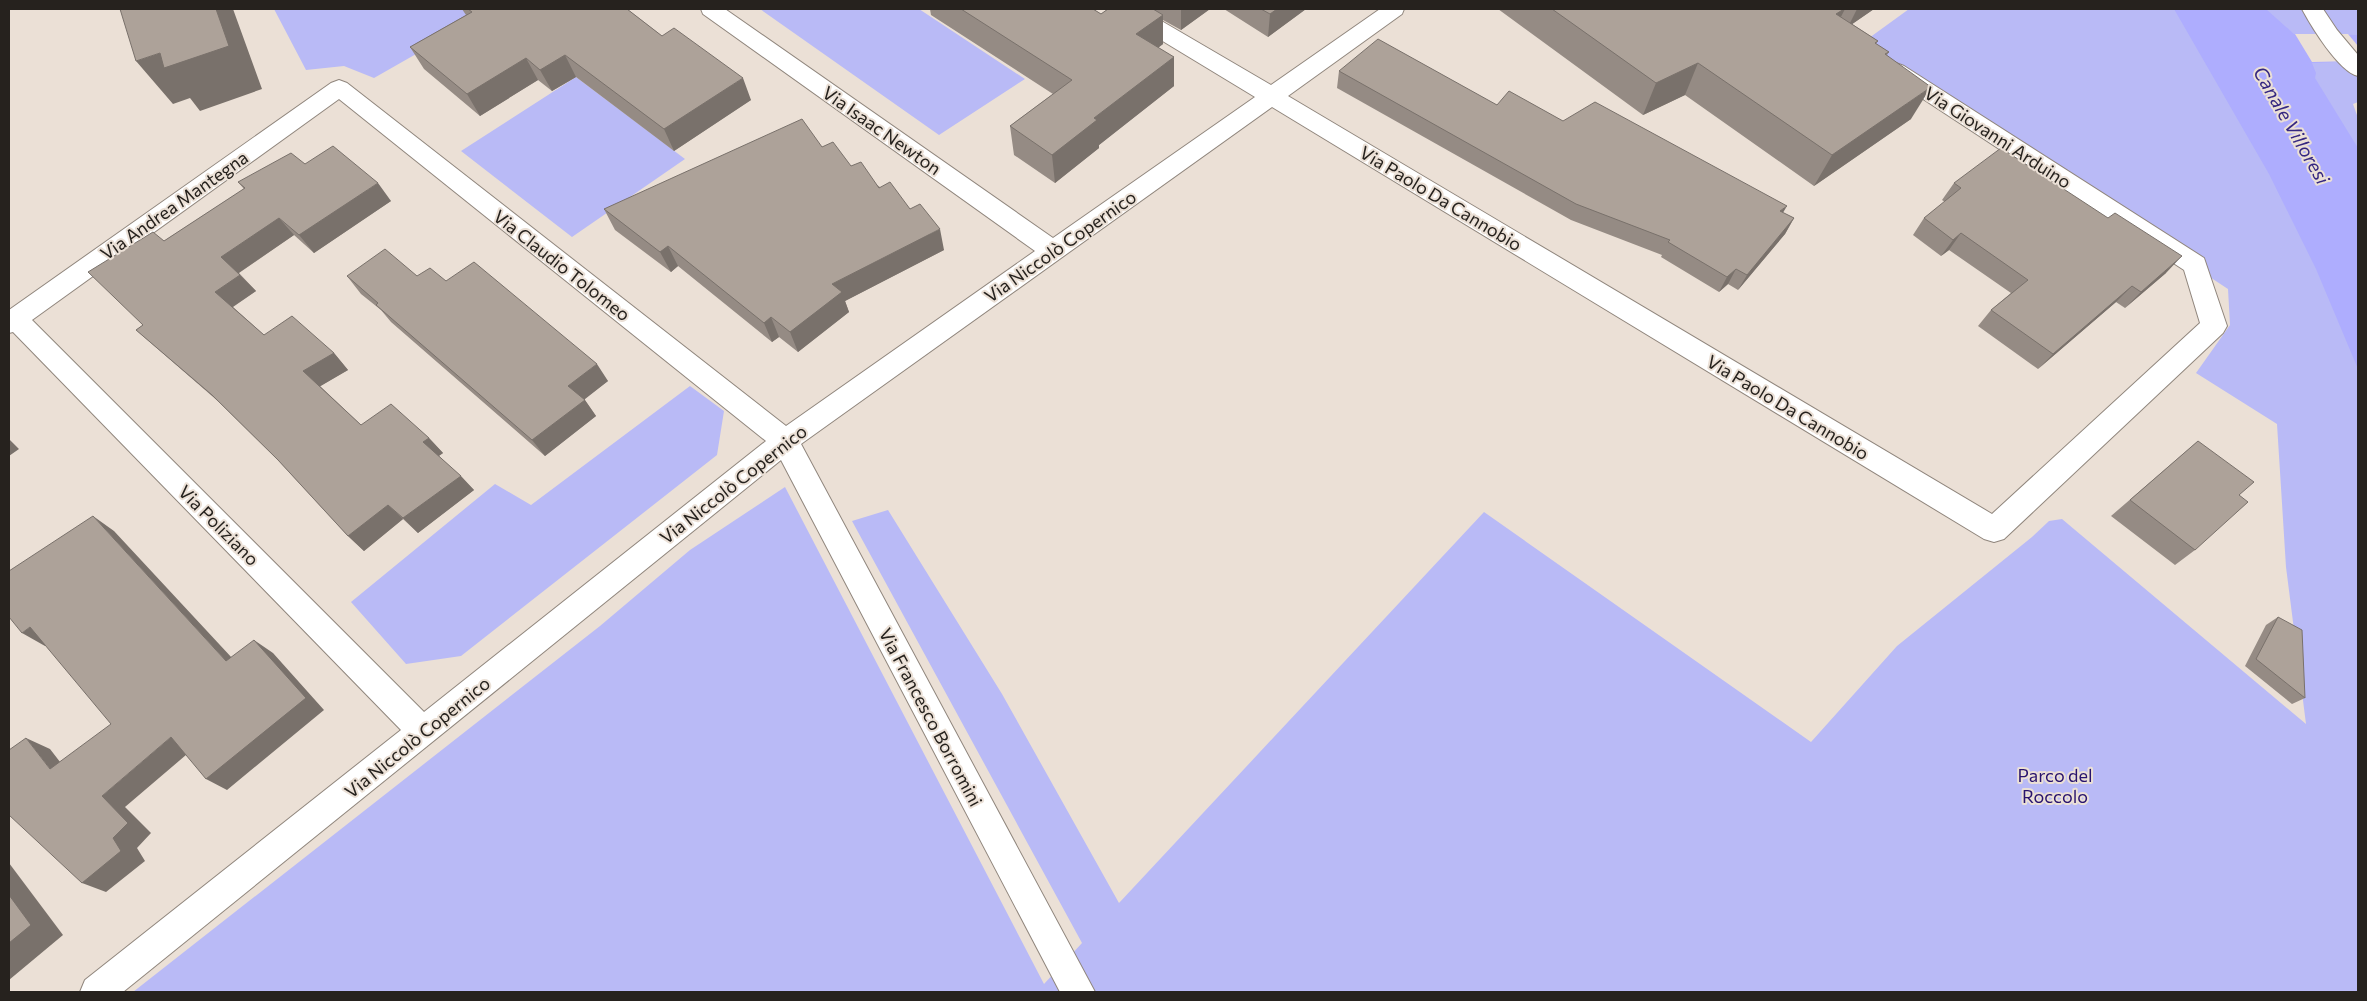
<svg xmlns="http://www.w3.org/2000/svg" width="2367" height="1001" viewBox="0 0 2367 1001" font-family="Commissioner,sans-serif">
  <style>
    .green { fill: #b9baf6 }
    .water { fill: #aeadfe }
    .pier { fill: #ebe0d6 }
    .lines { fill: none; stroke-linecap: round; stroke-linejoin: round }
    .minor-casing { stroke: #90867d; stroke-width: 2 }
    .minor { fill: #fff; fill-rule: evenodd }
    .wall { fill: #958b84 }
    .shaded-wall { fill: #79716b }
    .building { fill: #ada299; stroke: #79716b }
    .labels { text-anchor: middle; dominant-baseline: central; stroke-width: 4; stroke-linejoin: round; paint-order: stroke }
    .street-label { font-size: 18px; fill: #26221e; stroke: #ebe0d6 }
    .park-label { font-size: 18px; fill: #28136e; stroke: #ebe0d6 }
    .water-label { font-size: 19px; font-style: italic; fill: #352781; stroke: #ebe0d6 }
  </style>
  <rect width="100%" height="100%" fill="#ebe0d6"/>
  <path class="green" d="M 274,9 L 495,9 L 374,78 L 344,66 L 306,70 Z
    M 760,9 L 919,9 L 1025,79 L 939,135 Z
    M 1909,9 L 2358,9 L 2358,102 L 2353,104 L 2358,118 L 2358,992 L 133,992 L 600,626 L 690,550 L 785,487 L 1044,984 L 1082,943 L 852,521 L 888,510 L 1002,694 L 1119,903 L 1484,512 L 1811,742 L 1897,646 L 2032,537 L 2049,521 L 2062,519 L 2306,724 L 2286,567 L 2277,424 L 2196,373 L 2230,325 L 2228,289 L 1858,46 Z
    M 576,77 L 685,159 L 572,237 L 461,151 Z
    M 690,386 L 724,411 L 717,455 L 461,656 L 406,664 L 351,602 L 495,484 L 531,505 Z"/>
  <path class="water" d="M 2174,9 L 2266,9 L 2294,34 L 2358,35 L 2358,61 L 2312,63 L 2316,73 L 2315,78 L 2358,148 L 2358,369 L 2316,269 L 2269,174 Z"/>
  <path class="pier" d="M 2295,34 L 2348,34 L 2358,46 L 2358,61 L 2312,62 Z"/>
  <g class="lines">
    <defs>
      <path id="minor" d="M 701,9 L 725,9 L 1053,238 L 1255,97 L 1118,14 L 1116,9 L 1141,9 L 1271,85 L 1380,9 L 1404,9 L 1402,14 L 1288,96 L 1992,514 L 2200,323 L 2184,270 L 1888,76 L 1885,71 L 1888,66 L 1896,63 L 1904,66 L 2204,258 L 2227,326 L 2223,333 L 2004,539 L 1994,542 L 1984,539 L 1272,107 L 801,444 L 1095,992 L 1060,992 L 781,460 L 123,992 L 80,992 L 85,980 L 401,730 L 13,332 L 9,333 L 9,310 L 331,83 L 339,80 L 347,83 L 786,426 L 1035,251 L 703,14 ZM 339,99 L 766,441 L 424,712 L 32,320 Z
        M 2302,9 L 2323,9 L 2337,30 L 2358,55 L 2358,76 C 2339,72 2311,26 2302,9 Z"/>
    </defs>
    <use href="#minor" class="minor-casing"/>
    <use href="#minor" class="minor"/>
  </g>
  <path class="wall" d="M 462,9 L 627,9 L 662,36 L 751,100 L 674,151 L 576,77 L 552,91 L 538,80 L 480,116 L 424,69 L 410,47 L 466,15 Z
    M 930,9 L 1093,9 L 1101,14 L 1108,9 L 1210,9 L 1181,30 L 1163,20 L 1163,44 L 1158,48 L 1174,57 L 1174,86 L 1099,145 L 1099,148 L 1055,183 L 1014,155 L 1010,126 L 1053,94 L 931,15 Z
    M 1224,9 L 1306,9 L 1268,37 Z
    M 1498,9 L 1874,9 L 1852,24 L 1878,41 L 1876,44 L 1889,52 L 1887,55 L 1911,119 L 1814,186 L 1685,95 L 1643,115 Z
    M 1339,71 L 1497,105 L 1563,121 L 1783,213 L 1794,218 L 1785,234 L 1738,290 L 1728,284 L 1719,292 L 1661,257 L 1662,255 L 1571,220 L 1337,88 Z
    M 822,147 L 851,166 L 910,209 L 944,250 L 845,301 L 849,312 L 798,352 L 779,337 L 772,342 L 678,266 L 671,272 L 615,230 L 604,209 Z
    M 305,164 L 391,201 L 314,253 L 294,235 L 239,273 L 256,291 L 233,307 L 264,335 L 334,353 L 348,370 L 320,386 L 361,425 L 429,438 L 443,453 L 439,456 L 474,490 L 418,533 L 403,519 L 364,551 L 348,536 L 278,460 L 220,403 L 136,330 L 143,325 L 164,241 L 244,189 L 238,182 Z
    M 1954,183 L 2166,273 L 2125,308 L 2116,302 L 2038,369 L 1978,326 L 1991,310 L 2011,293 L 1949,250 L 1941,256 L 1913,235 L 1924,218 L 1945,202 L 1942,200 Z
    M 347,276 L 417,276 L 446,281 L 608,381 L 584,399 L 596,416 L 545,456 L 391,322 L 381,310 L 361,294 Z
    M 2198,441 L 2195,550 L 2175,565 L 2111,516 Z
    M 2278,617 L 2305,698 L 2292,704 L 2245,666 L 2266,625 Z"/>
  <path class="shaded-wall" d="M 216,9 L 233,9 L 262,89 L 200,111 L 190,98 L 173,104 L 136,61 L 160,53 Z
    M 1181,9 L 1210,9 L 1181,30 Z
    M 1277,9 L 1306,9 L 1268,37 L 1270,14 Z
    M 1844,9 L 1845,9 L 1829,40 L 1836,14 Z
    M 1857,9 L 1874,9 L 1848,27 Z
    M 1163,15 L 1163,44 L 1137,63 L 1136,34 Z
    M 565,55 L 576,77 L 552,91 L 540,70 Z
    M 1174,57 L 1174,86 L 1099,145 L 1099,148 L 1055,183 L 1052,155 L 1094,118 Z
    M 526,58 L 538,80 L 480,116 L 467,94 Z
    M 1698,63 L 1685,95 L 1643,115 L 1656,83 Z
    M 743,78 L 751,100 L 674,151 L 664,129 Z
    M 1931,87 L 1911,119 L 1814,186 L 1832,155 Z
    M 378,183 L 391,201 L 314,253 L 299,235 Z
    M 1787,206 L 1778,221 L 1780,211 Z
    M 279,218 L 294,235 L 237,274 L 221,257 Z
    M 1794,218 L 1785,234 L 1738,290 L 1747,275 Z
    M 940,229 L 944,250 L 845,301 L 849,312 L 798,352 L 790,332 L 832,284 Z
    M 1961,233 L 1949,250 L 1941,256 L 1953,240 Z
    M 668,246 L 678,266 L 671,272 L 660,252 Z
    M 2182,256 L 2166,273 L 2125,308 L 2141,292 Z
    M 1736,269 L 1728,284 L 1719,292 L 1727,277 Z
    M 240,275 L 256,291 L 231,308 L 215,292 Z
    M 2132,286 L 2116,302 L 2038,369 L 2053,354 Z
    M 771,317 L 779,337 L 772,342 L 764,323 Z
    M 334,353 L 348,370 L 319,387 L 303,371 Z
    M 597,364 L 608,381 L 580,403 L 568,386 Z
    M 585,400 L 596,416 L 545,456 L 532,440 Z
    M 429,438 L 443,453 L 437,457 L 423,442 Z
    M 9,439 L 19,449 L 9,456 Z
    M 461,476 L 474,490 L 418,533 L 403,518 Z
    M 388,505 L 403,519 L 364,551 L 348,536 Z
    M 93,516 L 114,531 L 246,673 L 226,661 Z
    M 30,627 L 54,640 L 45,646 L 22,633 Z
    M 254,640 L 273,653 L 324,710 L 227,790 L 206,779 Z
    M 171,737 L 193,749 L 125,807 L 151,833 L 137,848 L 145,861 L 106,892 L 82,883 L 113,838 L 102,796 Z
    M 26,738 L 50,749 L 74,780 L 50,769 Z
    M 9,863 L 63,935 L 9,980 Z"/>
  <path class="building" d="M 120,9 L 216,9 L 229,46 L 164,68 L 160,53 L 136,61 Z
    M 468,9 L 627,9 L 662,36 L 674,28 L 743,78 L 664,129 L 565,55 L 540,70 L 526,58 L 467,94 L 410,47 L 472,12 Z
    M 961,9 L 1093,9 L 1101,14 L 1108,9 L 1153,9 L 1163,15 L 1136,34 L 1174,57 L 1094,118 L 1097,120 L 1052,155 L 1010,126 L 1072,80 Z
    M 1261,9 L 1277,9 L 1270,14 Z
    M 1552,9 L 1844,9 L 1836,14 L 1878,41 L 1875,43 L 1889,52 L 1885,54 L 1931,87 L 1832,155 L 1698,63 L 1656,83 Z
    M 1378,39 L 1497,105 L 1509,91 L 1563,121 L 1595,102 L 1787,206 L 1780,211 L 1794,218 L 1747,275 L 1736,269 L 1727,277 L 1668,242 L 1670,240 L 1576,204 L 1339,71 Z
    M 802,119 L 822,147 L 833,142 L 851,166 L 861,162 L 879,188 L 890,182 L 910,209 L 920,204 L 940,229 L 832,284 L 842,292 L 790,332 L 771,317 L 764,323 L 668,246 L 660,252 L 604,209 Z
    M 333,146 L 378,183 L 299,235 L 279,218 L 221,257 L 240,275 L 215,292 L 264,335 L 292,316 L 334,353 L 303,371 L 361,425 L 391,404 L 429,438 L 423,442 L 461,476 L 403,518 L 388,505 L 348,536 L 278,460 L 212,395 L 136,330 L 143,325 L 88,272 L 153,232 L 164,241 L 245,188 L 238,182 L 291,153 L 305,164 Z
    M 2001,148 L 2108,218 L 2115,213 L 2182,256 L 2141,292 L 2132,286 L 2053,354 L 1991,310 L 2028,280 L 1961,233 L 1953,240 L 1924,218 L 1961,188 L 1954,183 Z
    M 385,249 L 417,276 L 430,268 L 446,281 L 474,262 L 597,364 L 568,386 L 585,400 L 532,440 L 376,305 L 378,303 L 347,276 Z
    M 2198,441 L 2254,482 L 2239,495 L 2248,502 L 2195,550 L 2130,500 Z
    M 93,516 L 226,661 L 254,640 L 306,698 L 206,779 L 171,737 L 102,796 L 128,823 L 113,838 L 121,851 L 82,883 L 9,815 L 9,750 L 26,738 L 50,769 L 111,724 L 30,627 L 22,633 L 9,617 L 9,571 Z
    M 2278,617 L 2302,630 L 2305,698 L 2256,659 Z
    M 9,895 L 31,925 L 9,943 Z"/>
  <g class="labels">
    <g class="street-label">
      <text transform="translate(882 130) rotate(35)">Via Isaac Newton</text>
      <text transform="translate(1998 137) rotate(33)">Via Giovanni Arduino</text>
      <text transform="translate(1441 198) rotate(31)">Via Paolo Da Cannobio</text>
      <text transform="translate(174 205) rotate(-35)">Via Andrea Mantegna</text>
      <text transform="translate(1060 246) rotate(-35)">Via Niccolò Copernico</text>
      <text transform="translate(562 265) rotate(38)">Via Claudio Tolomeo</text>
      <text transform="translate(1788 407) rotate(31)">Via Paolo Da Cannobio</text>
      <text transform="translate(733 484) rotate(-38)">Via Niccolò Copernico</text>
      <text transform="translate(219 525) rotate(45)">Via Poliziano</text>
      <text transform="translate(931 717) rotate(62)">Via Francesco Borromini</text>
      <text transform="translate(417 737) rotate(-39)">Via Niccolò Copernico</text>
    </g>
    <g class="park-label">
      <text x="2055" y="775">Parco del<tspan x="2055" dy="21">Roccolo</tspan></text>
    </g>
    <g class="water-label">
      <text transform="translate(2292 125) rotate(60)">Canale Villoresi</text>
    </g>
  </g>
  <rect width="2367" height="1001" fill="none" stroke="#26221e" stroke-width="20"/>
</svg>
